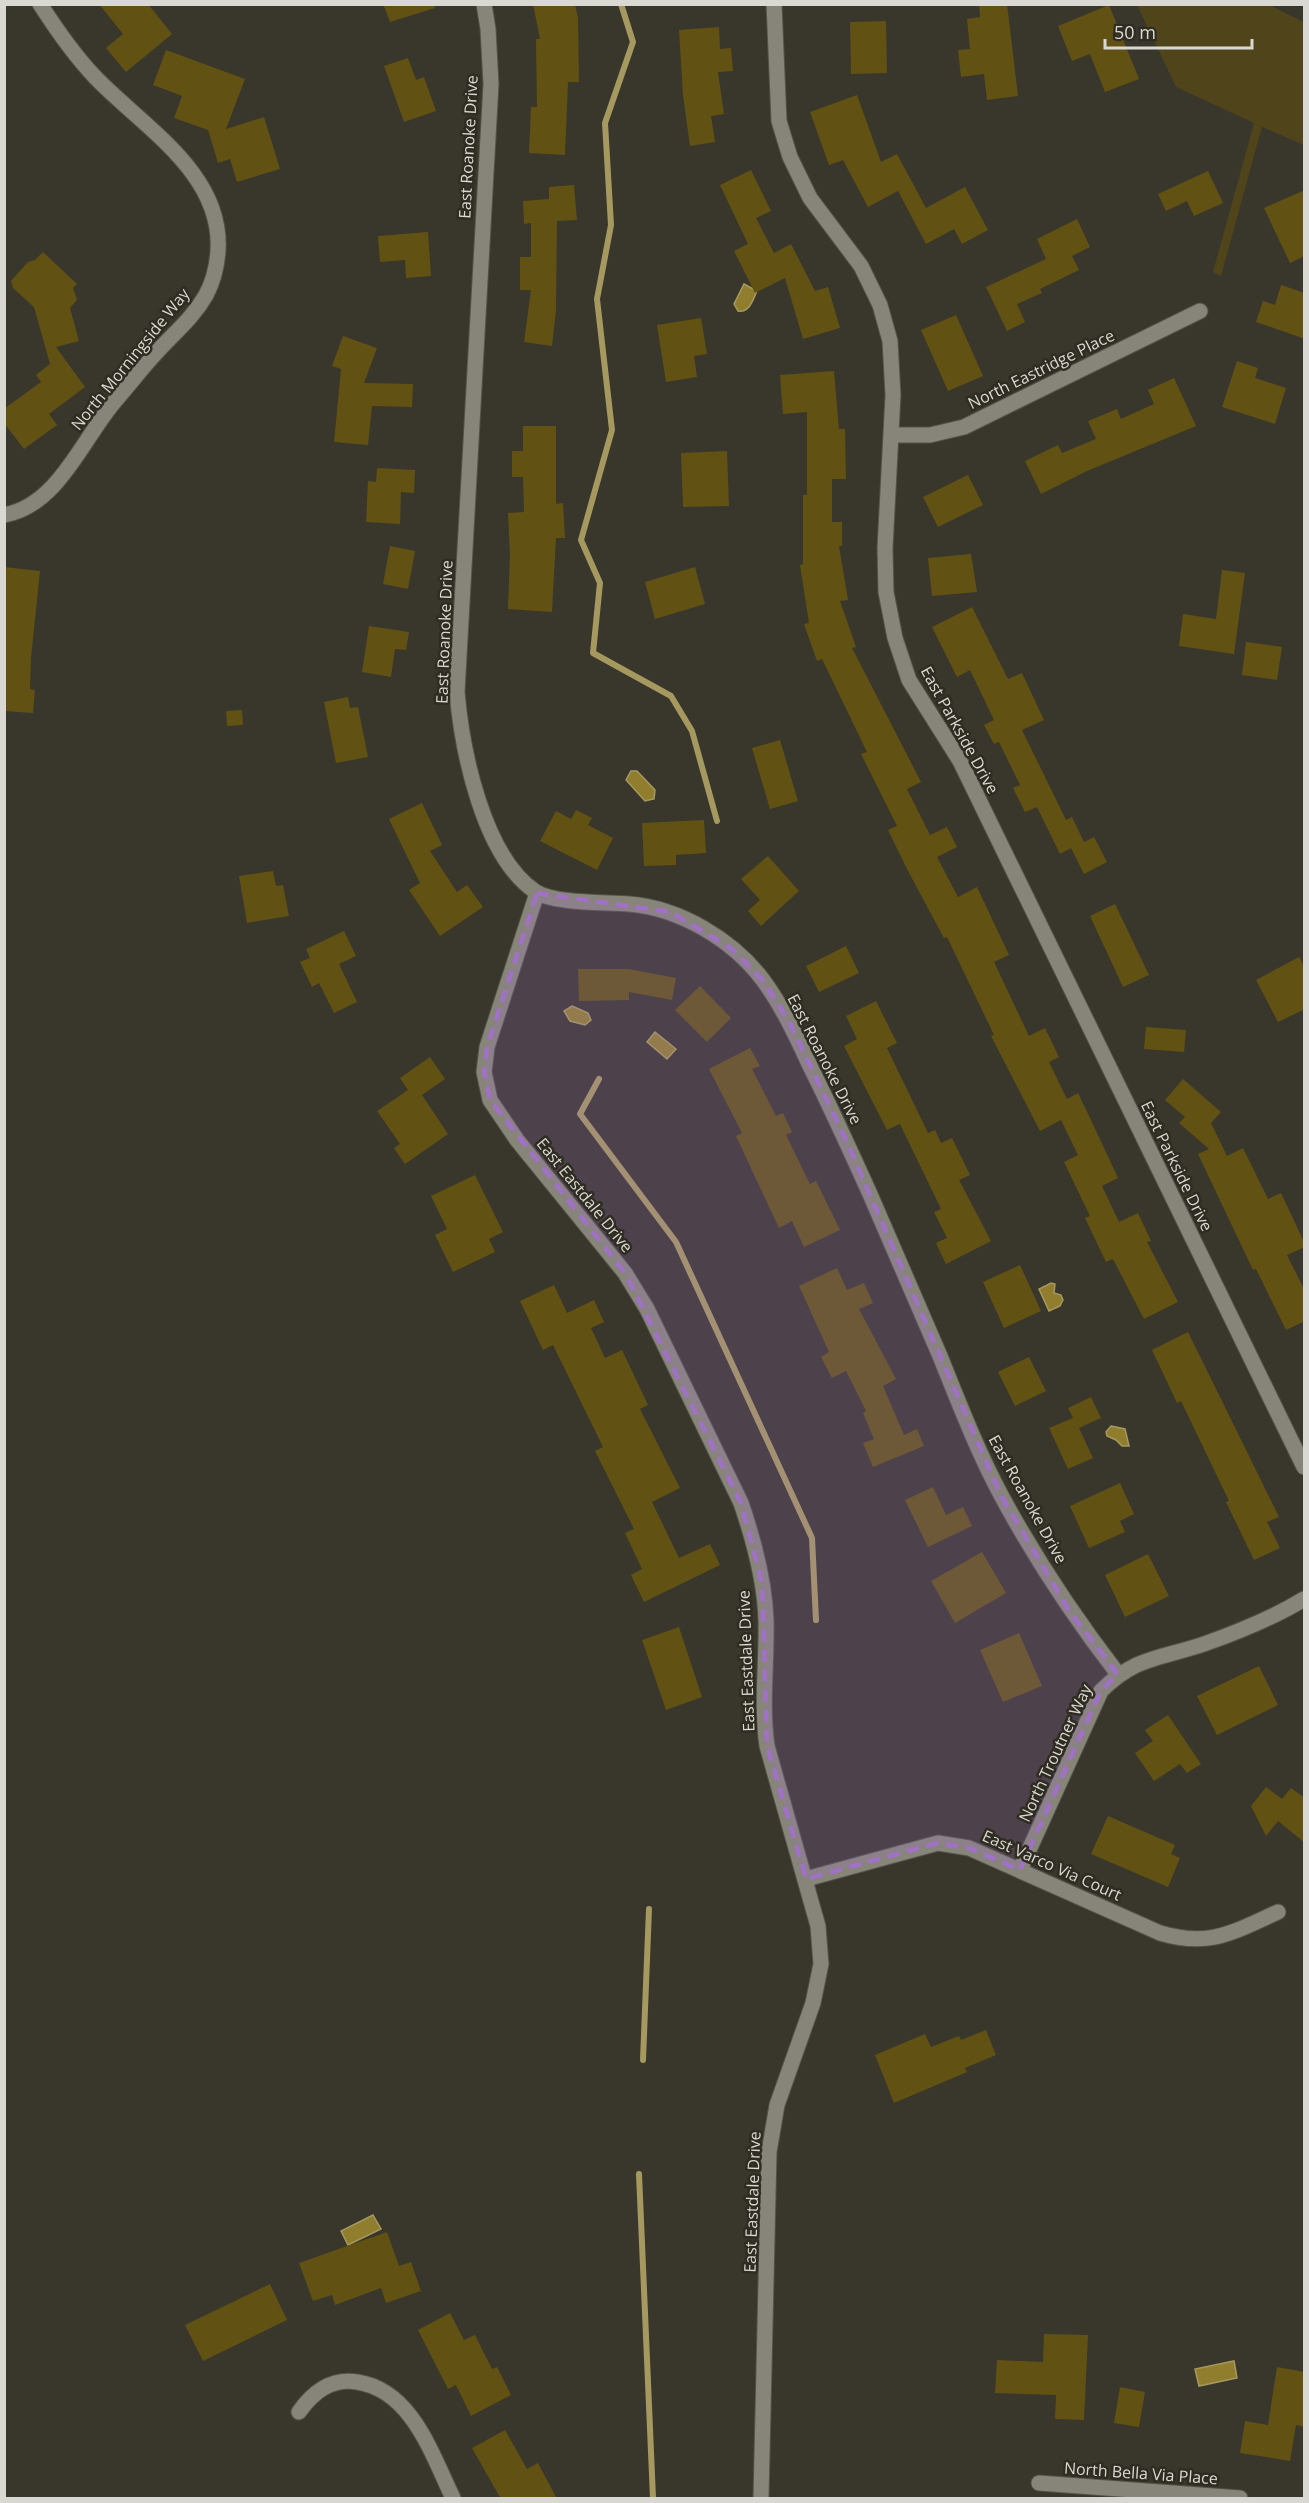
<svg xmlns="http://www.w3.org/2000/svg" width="1309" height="2503" viewBox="0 0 1309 2503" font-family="'Open Sans',sans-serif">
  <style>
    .green { fill: #4f441a }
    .water { fill: #907e2e; stroke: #a6995f; stroke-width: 1.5 }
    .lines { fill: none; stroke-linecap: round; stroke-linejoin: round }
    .stream { stroke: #a6995f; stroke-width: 6 }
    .building { fill: #615214 }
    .minor-casing { stroke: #545249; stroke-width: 17 }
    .minor { stroke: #878579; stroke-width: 15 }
    .marked { fill: #a171c7; fill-opacity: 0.2; stroke: #a171c7; stroke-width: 4.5; stroke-dasharray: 12 8; stroke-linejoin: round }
    .labels { text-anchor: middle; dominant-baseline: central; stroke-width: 5; stroke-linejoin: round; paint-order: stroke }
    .street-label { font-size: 16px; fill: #dad8d2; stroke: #2f2c22 }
  </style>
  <rect width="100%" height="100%" fill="#39362c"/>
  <path class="green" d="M 1137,5 L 1269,5 L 1304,22 L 1304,145 L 1262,127 L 1221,276 L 1213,272 L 1254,123 L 1176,87 Z"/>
  <path class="water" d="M 744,284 L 757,291 C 753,299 750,313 738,311 L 734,304 Z
    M 631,771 L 637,771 L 655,790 L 654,799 L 645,801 L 626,780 Z
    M 572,1006 L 588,1013 L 591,1020 L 585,1025 L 570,1021 L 564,1011 Z
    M 655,1032 L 676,1049 L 667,1059 L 647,1042 Z
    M 1051,1283 L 1055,1284 L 1054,1293 L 1061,1295 L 1063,1300 L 1060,1306 L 1049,1311 L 1039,1289 Z
    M 1111,1426 L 1125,1429 L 1129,1446 L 1122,1446 L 1116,1440 L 1107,1436 L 1106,1432 Z
    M 373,2215 L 381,2229 L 348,2245 L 341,2231 Z
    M 1234,2361 L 1237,2378 L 1199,2386 L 1195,2369 Z"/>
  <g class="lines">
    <path class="stream" d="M 621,4 L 633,42 L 605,123 L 611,225 L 597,299 L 612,430 L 581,540 L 600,583 L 593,653 L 671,696 L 692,731 L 717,821
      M 599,1079 L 580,1114 L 676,1242 L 812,1538 L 816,1620
      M 643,2060 L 649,1909
      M 639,2174 L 653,2498"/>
  </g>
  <path class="building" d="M 99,4 L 148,4 L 172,34 L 126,72 L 106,48 L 123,34 Z
    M 383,4 L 434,4 L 435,8 L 390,22 Z
    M 533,4 L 575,4 L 578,18 L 579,82 L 568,82 L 565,155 L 529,153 L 531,107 L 537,107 L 536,39 L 540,39 Z
    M 979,4 L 1007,4 L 1018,96 L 987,100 L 984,74 L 961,77 L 958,50 L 970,49 L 967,19 L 980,17 Z
    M 1109,5 L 1139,79 L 1105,92 L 1090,54 L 1072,61 L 1058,26 Z
    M 886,21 L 887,73 L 851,74 L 850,22 Z
    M 719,27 L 720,49 L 731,48 L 733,71 L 718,72 L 724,114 L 711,116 L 715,142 L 690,146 L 683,95 L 679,30 Z
    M 166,50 L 245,79 L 226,129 L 264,117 L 280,169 L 237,182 L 230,159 L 218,163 L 208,130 L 174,118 L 182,96 L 153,85 Z
    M 408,58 L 416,80 L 424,77 L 436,111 L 404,122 L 384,66 Z
    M 857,95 L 881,162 L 897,154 L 926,208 L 965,187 L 988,230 L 962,244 L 954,229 L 926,244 L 898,191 L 868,207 L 843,160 L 829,165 L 810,112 Z
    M 751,170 L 771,211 L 756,218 L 774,253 L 791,244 L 815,291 L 828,287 L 840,328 L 803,339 L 785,278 L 755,293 L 734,251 L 748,244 L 720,185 Z
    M 1208,171 L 1223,203 L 1194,216 L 1187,201 L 1166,211 L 1158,194 Z
    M 574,185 L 577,220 L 557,221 L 556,310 L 552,346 L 524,342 L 531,290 L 520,290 L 520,257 L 531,257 L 531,223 L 524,224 L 523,201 L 549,199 L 549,187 Z
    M 1305,190 L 1305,256 L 1290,263 L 1264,208 Z
    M 1077,219 L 1090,247 L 1072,256 L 1079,270 L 1040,289 L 1042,293 L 1017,304 L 1025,322 L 1007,331 L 986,287 L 1046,259 L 1037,239 Z
    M 428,232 L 431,276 L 406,278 L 405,260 L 380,262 L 378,236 Z
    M 43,252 L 77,284 L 73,288 L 77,300 L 70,308 L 79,341 L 56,347 L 85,387 L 49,414 L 57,425 L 24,449 L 4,423 L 4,409 L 41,382 L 36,375 L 50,364 L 34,307 L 13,288 L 11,281 L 28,262 L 35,260 Z
    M 1281,285 L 1305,293 L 1305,339 L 1256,322 L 1263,301 L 1275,305 Z
    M 956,315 L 983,376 L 948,391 L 921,330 Z
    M 701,318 L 707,354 L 694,356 L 697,377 L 666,382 L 657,325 Z
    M 343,336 L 377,348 L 364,383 L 413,384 L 412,407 L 372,406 L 368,445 L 334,442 L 341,369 L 332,366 Z
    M 1237,361 L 1258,368 L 1255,378 L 1286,388 L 1275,424 L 1222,407 Z
    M 834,371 L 839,429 L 845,429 L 846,479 L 832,479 L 832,522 L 842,522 L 842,546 L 839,546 L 848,600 L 840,601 L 856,647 L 852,648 L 921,782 L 907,789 L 930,835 L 947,827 L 957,847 L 937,857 L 958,897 L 977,887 L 1009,955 L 994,962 L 1029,1036 L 1045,1028 L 1059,1057 L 1049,1062 L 1067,1099 L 1078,1093 L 1090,1118 L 1118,1178 L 1102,1186 L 1119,1222 L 1138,1213 L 1151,1241 L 1147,1242 L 1178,1302 L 1144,1319 L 1113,1259 L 1106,1262 L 1085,1218 L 1090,1216 L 1064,1162 L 1078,1155 L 1061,1120 L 1040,1131 L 991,1036 L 994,1035 L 947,937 L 944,938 L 908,871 L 888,830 L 897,826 L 861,754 L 867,752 L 822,659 L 817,661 L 804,624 L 809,623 L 800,565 L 803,564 L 803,495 L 807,495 L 807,412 L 783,414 L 780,375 Z
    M 1174,378 L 1196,426 L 1087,471 L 1041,494 L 1025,461 L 1058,445 L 1062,453 L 1096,439 L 1088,421 L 1117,409 L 1121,419 L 1154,404 L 1148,390 Z
    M 523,426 L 556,426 L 556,504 L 563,503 L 565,538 L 556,538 L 552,612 L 508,609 L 510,555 L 508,513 L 524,512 L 523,477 L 512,477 L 512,451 L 523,451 Z
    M 727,451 L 729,506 L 683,507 L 681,453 Z
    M 377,468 L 415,470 L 414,493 L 401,492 L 400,524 L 366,522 L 368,481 L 376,482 Z
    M 968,475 L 983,505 L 938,527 L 923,497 Z
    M 390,546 L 415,551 L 408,589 L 383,584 Z
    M 971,554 L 977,592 L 932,596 L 928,558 Z
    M 4,567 L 40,571 L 31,658 L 30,689 L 35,690 L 33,713 L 4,711 Z
    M 695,567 L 705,604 L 655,619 L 645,582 Z
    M 1222,570 L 1245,573 L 1234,654 L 1179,646 L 1183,614 L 1216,619 Z
    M 972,607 L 1008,679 L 1022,673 L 1044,720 L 1022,730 L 1066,820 L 1072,817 L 1084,842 L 1094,837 L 1107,862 L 1084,874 L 1071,848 L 1060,854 L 1037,807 L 1025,812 L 1013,788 L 1020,785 L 999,742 L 994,744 L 984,725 L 994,720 L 970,670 L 957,677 L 932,627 Z
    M 369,626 L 409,632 L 406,650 L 395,649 L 391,677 L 362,672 Z
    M 1246,642 L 1282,647 L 1277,680 L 1242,675 Z
    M 348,697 L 350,708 L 358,707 L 368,757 L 336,763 L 324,702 Z
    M 242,710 L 243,725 L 227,726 L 226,711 Z
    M 780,740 L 798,801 L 770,809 L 752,748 Z
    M 422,803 L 442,845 L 430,851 L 457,892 L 467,885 L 483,907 L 440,936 L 409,890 L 420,883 L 389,819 Z
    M 576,810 L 592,818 L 588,825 L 613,838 L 597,870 L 540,841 L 556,811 L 571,819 Z
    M 704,820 L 706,853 L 676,855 L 676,865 L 644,866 L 642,823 Z
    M 768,856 L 799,891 L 761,926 L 748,911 L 760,900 L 741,879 Z
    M 273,871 L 276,886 L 283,885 L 289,916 L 247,923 L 239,876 Z
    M 1115,904 L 1149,975 L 1123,987 L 1090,916 Z
    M 344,931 L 356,956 L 339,964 L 357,1002 L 334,1013 L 319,983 L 312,987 L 300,962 L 310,958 L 306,949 Z
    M 846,946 L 859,973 L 819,992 L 806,966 Z
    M 1299,957 L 1305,968 L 1305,1009 L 1278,1022 L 1256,980 Z
    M 578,969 L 629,969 L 676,978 L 672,1000 L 629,992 L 629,1000 L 579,1001 Z
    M 700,986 L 731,1018 L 707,1042 L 675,1010 Z
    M 876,1001 L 897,1043 L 887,1048 L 928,1133 L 935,1130 L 941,1143 L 952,1138 L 970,1175 L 959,1180 L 991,1241 L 946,1264 L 936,1243 L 947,1238 L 934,1212 L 941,1209 L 900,1124 L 887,1130 L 844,1046 L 857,1039 L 846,1016 Z
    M 1146,1027 L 1186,1030 L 1184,1052 L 1144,1049 Z
    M 750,1048 L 760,1066 L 752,1069 L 776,1116 L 783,1113 L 792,1132 L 786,1135 L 810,1184 L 816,1181 L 840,1230 L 804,1247 L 792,1221 L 779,1228 L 736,1136 L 742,1133 L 709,1069 Z
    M 430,1057 L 445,1079 L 422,1095 L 448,1134 L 405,1164 L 394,1148 L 400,1144 L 377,1111 L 408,1090 L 400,1078 Z
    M 1183,1079 L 1221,1112 L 1211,1123 L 1227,1156 L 1243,1148 L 1268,1199 L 1281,1193 L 1305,1244 L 1305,1247 L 1287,1255 L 1305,1291 L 1305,1321 L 1286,1330 L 1256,1269 L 1253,1270 L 1198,1154 L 1209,1149 L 1179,1123 L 1185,1117 L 1165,1100 Z
    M 475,1175 L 503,1232 L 489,1239 L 495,1252 L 453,1272 L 435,1235 L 447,1229 L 431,1196 Z
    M 1020,1265 L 1041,1311 L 1004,1328 L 983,1282 Z
    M 837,1268 L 847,1290 L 864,1283 L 873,1303 L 859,1309 L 896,1379 L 883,1386 L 904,1435 L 917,1429 L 924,1446 L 873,1467 L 863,1443 L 874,1439 L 863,1413 L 866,1411 L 846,1371 L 832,1378 L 821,1357 L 829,1352 L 799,1286 Z
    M 554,1285 L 567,1313 L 594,1300 L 604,1322 L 591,1328 L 605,1358 L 622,1350 L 648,1405 L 640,1409 L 680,1488 L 652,1502 L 679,1558 L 710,1544 L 720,1565 L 644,1602 L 631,1575 L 642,1569 L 625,1533 L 634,1529 L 595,1451 L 603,1447 L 553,1345 L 543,1350 L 520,1301 Z
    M 1188,1332 L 1279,1517 L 1267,1522 L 1280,1548 L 1254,1560 L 1226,1502 L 1229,1501 L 1181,1401 L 1177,1403 L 1152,1350 Z
    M 1029,1357 L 1046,1391 L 1015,1406 L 998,1372 Z
    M 1091,1397 L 1101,1418 L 1079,1428 L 1093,1458 L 1068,1469 L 1049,1428 L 1073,1418 L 1068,1408 Z
    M 1120,1483 L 1134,1514 L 1120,1521 L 1125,1532 L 1089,1548 L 1070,1506 Z
    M 933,1487 L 946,1515 L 963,1507 L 972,1526 L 928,1547 L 905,1500 Z
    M 982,1552 L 1006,1593 L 955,1623 L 931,1581 Z
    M 1148,1554 L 1169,1596 L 1125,1617 L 1105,1575 Z
    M 679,1627 L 702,1697 L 666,1710 L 642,1640 Z
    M 1019,1633 L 1042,1686 L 1003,1702 L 980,1650 Z
    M 1259,1666 L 1278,1705 L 1217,1735 L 1197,1696 Z
    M 1168,1715 L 1201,1764 L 1187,1773 L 1180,1764 L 1154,1781 L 1135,1753 L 1153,1741 L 1145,1730 Z
    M 1266,1787 L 1282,1799 L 1291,1788 L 1305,1798 L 1305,1843 L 1278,1821 L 1266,1836 L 1251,1806 Z
    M 1108,1816 L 1175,1845 L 1171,1854 L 1180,1858 L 1168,1887 L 1091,1854 Z
    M 986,2030 L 996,2055 L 965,2068 L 967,2072 L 894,2103 L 875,2055 L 925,2034 L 931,2047 L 959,2036 L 961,2040 Z
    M 387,2232 L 399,2266 L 411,2262 L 421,2291 L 386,2303 L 381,2288 L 335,2305 L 332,2295 L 313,2301 L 299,2263 Z
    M 270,2284 L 287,2320 L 203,2361 L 185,2325 Z
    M 450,2313 L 464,2340 L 475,2335 L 492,2369 L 497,2367 L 511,2395 L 471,2416 L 456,2385 L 448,2389 L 418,2330 Z
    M 1044,2334 L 1088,2335 L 1084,2420 L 1055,2419 L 1056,2395 L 995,2393 L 997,2360 L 1043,2362 Z
    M 1277,2367 L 1305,2372 L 1305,2427 L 1296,2425 L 1290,2461 L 1240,2453 L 1245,2421 L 1268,2425 Z
    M 1120,2387 L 1145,2392 L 1139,2427 L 1114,2423 Z
    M 505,2430 L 527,2469 L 538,2463 L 557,2499 L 501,2499 L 472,2448 Z"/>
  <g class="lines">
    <defs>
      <path id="minor" d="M 484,4 L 488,29 L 491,84 L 457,692 C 462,750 483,857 536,892 C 556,904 606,902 629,904 C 680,908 733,940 763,980 C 783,1007 797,1038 811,1068 C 832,1110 851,1152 870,1194 C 893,1248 917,1302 940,1356 C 959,1403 977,1450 1001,1495 C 1035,1558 1074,1617 1118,1674
        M 774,4 L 779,121 L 790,157 L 810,198 L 861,266 L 880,305 L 890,341 L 893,395 L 885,548 L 886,592 L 895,638 L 909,680 L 960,761 L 1304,1467
        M 891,435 L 930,435 L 964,427 L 1200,311
        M 4,515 C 58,506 83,438 115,401 C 129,385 142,368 156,353 C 174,333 193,318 206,295 C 213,282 217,265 218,251 C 223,173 143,127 95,77 C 75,56 56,29 40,4
        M 537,893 L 487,1047 L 484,1072 L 490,1100 L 517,1140 L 625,1273 L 647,1309 L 741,1503 C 754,1541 765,1581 766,1621 C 767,1663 761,1705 767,1746 L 818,1926 L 821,1964 L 813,2003 L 777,2105 L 769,2152 L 761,2498
        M 1020,1870 L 1101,1691 C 1136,1656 1160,1659 1204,1644 C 1238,1632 1273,1618 1304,1599
        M 806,1879 L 938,1843 L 969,1848 L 1160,1933 C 1210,1948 1233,1932 1278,1912
        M 299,2412 C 313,2392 331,2378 357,2382 C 412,2390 432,2455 453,2498
        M 1039,2483 L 1240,2498"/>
    </defs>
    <use href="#minor" class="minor-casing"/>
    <use href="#minor" class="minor"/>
  </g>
  <path class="marked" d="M 537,893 L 671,912 L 732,949 L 762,979 L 789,1021 L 847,1142 L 1001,1495 L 1070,1612 L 1118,1674 L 1101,1691 L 1020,1870 L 969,1848 L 938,1843 L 806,1879 L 767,1746 L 762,1583 L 741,1503 L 625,1273 L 490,1100 L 484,1072 L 487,1047 Z"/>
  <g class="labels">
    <g class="street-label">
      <text transform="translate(468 147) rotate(-87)">East Roanoke Drive</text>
      <text transform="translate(130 359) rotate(-51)">North Morningside Way</text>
      <text transform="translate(1041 369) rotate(-26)">North Eastridge Place</text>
      <text transform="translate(444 632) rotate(-88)">East Roanoke Drive</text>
      <text transform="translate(960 730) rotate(61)">East Parkside Drive</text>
      <text transform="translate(825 1059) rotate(63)">East Roanoke Drive</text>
      <text transform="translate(1177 1166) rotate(64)">East Parkside Drive</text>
      <text transform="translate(585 1195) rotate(51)">East Eastdale Drive</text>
      <text transform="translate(1028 1499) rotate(61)">East Roanoke Drive</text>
      <text transform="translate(746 1661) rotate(-92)">East Eastdale Drive</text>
      <text transform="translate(1055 1753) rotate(-65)">North Troutner Way</text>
      <text transform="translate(1052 1865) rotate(24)">East Varco Via Court</text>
      <text transform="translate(752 2202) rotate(-88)">East Eastdale Drive</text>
      <text transform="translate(1141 2473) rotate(4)">North Bella Via Place</text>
    </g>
  </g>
  <rect width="1309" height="2503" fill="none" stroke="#dad8d2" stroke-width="12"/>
  <path d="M1105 39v9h147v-9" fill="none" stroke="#dad8d2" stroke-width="3"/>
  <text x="1114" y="39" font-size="18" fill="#dad8d2" stroke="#2f2c22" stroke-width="4.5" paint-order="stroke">50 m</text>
</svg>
